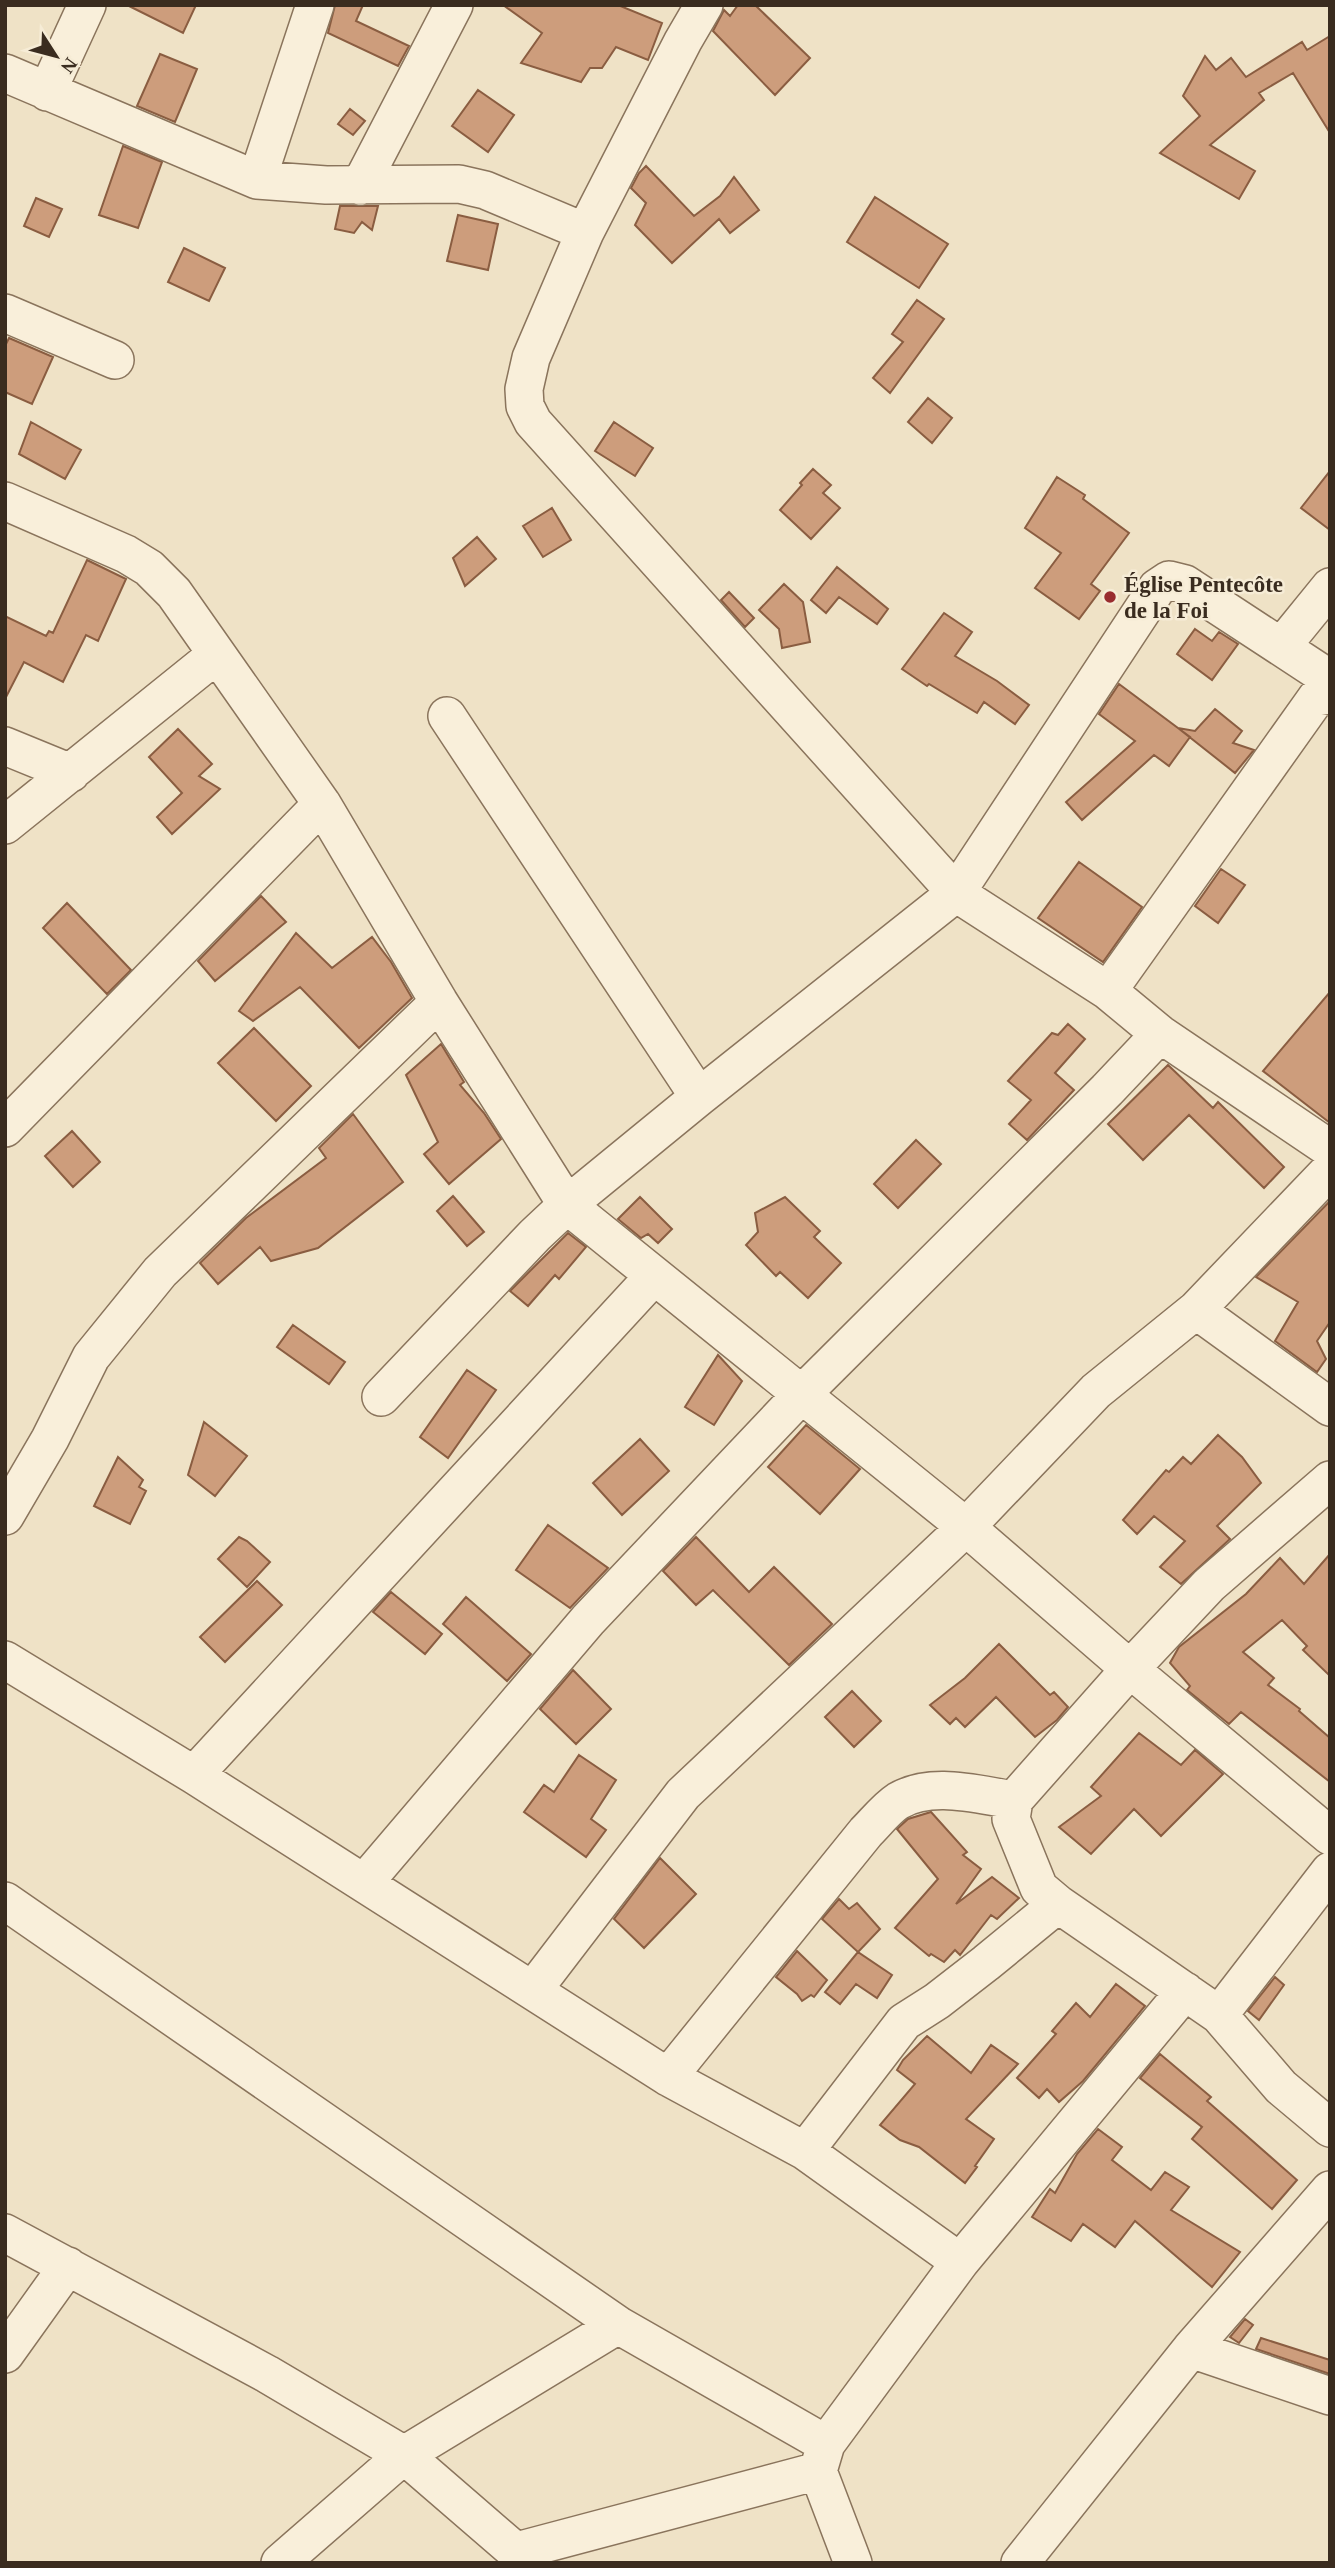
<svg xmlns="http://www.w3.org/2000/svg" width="1335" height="2568" viewBox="0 0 1335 2568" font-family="Georgia,serif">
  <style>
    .building { fill: #cd9d7c; stroke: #8a5d41; stroke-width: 2 }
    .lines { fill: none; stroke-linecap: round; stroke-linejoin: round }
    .minor-casing { stroke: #8a745c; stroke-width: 40 }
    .minor { stroke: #f9efda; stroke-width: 37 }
    .poi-dot { fill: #992c2e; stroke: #f6ecd6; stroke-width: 2.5 }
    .labels { text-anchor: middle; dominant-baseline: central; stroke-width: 5; stroke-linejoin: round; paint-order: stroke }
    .poi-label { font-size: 23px; font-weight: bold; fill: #3a2c1f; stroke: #f6ecd6; text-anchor: start }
  </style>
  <rect width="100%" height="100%" fill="#efe2c6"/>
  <path class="building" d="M 127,5 L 196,5 L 183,33 Z
    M 335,5 L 363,5 L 356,21 L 409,46 L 398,66 L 328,33 Z
    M 503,5 L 618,5 L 662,23 L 648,60 L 616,47 L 602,68 L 590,68 L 581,82 L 521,63 L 542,33 Z
    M 738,5 L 755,5 L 810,58 L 775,95 L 713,31 L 724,10 L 730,16 Z
    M 1330,36 L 1330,133 L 1293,73 L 1259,93 L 1264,100 L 1210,145 L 1255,171 L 1239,199 L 1160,153 L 1200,116 L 1183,96 L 1205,56 L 1216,70 L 1231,58 L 1246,77 L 1302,42 L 1307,50 Z
    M 160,54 L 197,69 L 175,122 L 137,106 Z
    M 478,90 L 514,115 L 488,152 L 452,126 Z
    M 350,109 L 365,121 L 353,135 L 338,124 Z
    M 123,146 L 162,162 L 138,228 L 99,215 Z
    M 646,166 L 694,216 L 720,196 L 734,177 L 759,210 L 730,233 L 719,219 L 672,263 L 635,225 L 646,203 L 631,188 L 639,173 Z
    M 875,197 L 948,244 L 919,288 L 847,242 Z
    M 36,198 L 62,209 L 49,237 L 24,226 Z
    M 340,206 L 378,206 L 372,230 L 362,222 L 354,233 L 335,229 Z
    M 458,215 L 498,224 L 488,270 L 447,261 Z
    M 184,248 L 225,268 L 209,301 L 168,282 Z
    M 917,300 L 944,319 L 890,393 L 873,378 L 903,342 L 892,334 Z
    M 9,338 L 53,357 L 32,404 L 5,392 L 5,346 Z
    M 928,398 L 952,418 L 932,443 L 908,422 Z
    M 31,422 L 81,450 L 65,479 L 19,454 Z
    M 614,422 L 653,448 L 635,476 L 595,451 Z
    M 813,469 L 831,485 L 823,493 L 840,508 L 811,539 L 780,510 L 802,485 L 800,483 Z
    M 1330,471 L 1330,530 L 1301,508 Z
    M 1057,477 L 1085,495 L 1083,499 L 1129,533 L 1091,584 L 1100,591 L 1079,619 L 1035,588 L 1061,553 L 1025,528 Z
    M 552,508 L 571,540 L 543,557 L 523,526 Z
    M 477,537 L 496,559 L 465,586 L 453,558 Z
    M 87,560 L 126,579 L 98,641 L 86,635 L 63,682 L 24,662 L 5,699 L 5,616 L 46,636 L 49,631 L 53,633 Z
    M 837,567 L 888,609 L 877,624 L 839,597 L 826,613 L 811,600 Z
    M 784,584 L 803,602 L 810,642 L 782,648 L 779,629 L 759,610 Z
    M 729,592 L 754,618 L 745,627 L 721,600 Z
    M 944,613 L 972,632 L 955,656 L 997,681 L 1029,705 L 1015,724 L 984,702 L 977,713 L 929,684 L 927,686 L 902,669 Z
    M 1195,629 L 1212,641 L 1219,632 L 1238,644 L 1212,680 L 1177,654 Z
    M 1119,684 L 1190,737 L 1169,766 L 1154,755 L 1082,820 L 1066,802 L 1135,741 L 1099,714 Z
    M 1215,709 L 1242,731 L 1233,743 L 1254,750 L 1235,773 L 1178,728 L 1195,731 Z
    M 178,729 L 212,764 L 199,776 L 220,789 L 172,834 L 157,817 L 182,793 L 149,757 Z
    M 1079,862 L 1142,907 L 1103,962 L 1038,918 Z
    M 1221,869 L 1245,885 L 1218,923 L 1195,906 Z
    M 261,896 L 286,922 L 215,981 L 198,961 Z
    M 67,903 L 131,970 L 107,994 L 43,928 Z
    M 296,933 L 332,968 L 372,937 L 391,962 L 412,998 L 359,1048 L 300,987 L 253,1021 L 239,1011 Z
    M 1330,992 L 1330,1123 L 1263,1071 Z
    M 1068,1024 L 1085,1039 L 1055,1073 L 1074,1090 L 1027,1140 L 1009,1124 L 1031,1100 L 1008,1081 L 1052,1033 L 1058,1035 Z
    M 254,1028 L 311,1086 L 276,1121 L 218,1063 Z
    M 441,1044 L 464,1082 L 460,1085 L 484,1113 L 501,1139 L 449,1184 L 424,1154 L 438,1142 L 406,1075 Z
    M 1168,1065 L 1213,1108 L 1218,1102 L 1284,1167 L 1264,1188 L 1189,1115 L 1143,1160 L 1108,1124 Z
    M 353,1114 L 403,1182 L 318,1248 L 271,1261 L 260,1247 L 218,1284 L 200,1263 L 246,1218 L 326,1158 L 319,1148 Z
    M 72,1131 L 100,1162 L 73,1187 L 45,1156 Z
    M 916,1140 L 941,1164 L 898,1208 L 874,1184 Z
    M 453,1196 L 484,1232 L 467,1246 L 437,1211 Z
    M 640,1197 L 672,1229 L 658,1243 L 648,1234 L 641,1238 L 618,1219 Z
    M 785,1197 L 820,1231 L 814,1237 L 841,1263 L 808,1298 L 780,1272 L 776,1276 L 746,1245 L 758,1232 L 755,1213 Z
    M 1330,1201 L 1330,1322 L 1317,1341 L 1326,1359 L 1317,1372 L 1275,1341 L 1298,1302 L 1256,1277 Z
    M 568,1233 L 586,1247 L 559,1279 L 555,1275 L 528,1306 L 510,1291 Z
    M 293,1325 L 345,1362 L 329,1384 L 277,1347 Z
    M 718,1355 L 742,1381 L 714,1425 L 685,1407 Z
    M 467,1370 L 496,1390 L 448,1458 L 420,1437 Z
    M 204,1422 L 247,1456 L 215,1496 L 188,1475 Z
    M 806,1425 L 860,1469 L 820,1514 L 768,1467 Z
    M 1218,1435 L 1242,1457 L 1261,1483 L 1217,1526 L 1230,1539 L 1181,1584 L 1160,1567 L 1185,1541 L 1154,1516 L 1137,1534 L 1123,1520 L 1166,1470 L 1169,1472 L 1183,1457 L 1191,1464 Z
    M 640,1439 L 669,1471 L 622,1515 L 593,1483 Z
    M 118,1457 L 143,1480 L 139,1487 L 146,1491 L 130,1524 L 94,1506 Z
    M 548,1525 L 608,1568 L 570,1608 L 516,1570 Z
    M 239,1537 L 247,1541 L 270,1562 L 247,1587 L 218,1559 Z
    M 696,1537 L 749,1592 L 774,1567 L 832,1624 L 789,1665 L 713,1590 L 696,1605 L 663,1571 Z
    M 1330,1554 L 1330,1676 L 1303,1650 L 1307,1646 L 1282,1620 L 1243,1652 L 1274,1678 L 1268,1685 L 1300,1709 L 1299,1711 L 1330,1738 L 1330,1782 L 1241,1712 L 1229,1724 L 1187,1690 L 1190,1686 L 1170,1663 L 1179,1647 L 1246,1594 L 1280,1558 L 1304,1584 Z
    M 257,1581 L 282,1605 L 225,1662 L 200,1637 Z
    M 391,1592 L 442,1634 L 425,1654 L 373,1612 Z
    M 466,1597 L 531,1654 L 507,1681 L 443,1624 Z
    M 999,1644 L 1050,1695 L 1054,1692 L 1068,1707 L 1057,1720 L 1035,1737 L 996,1697 L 965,1727 L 956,1718 L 950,1724 L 930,1705 L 965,1678 Z
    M 573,1670 L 611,1709 L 576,1744 L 540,1709 Z
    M 852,1691 L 881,1721 L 854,1747 L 825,1717 Z
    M 1139,1733 L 1181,1765 L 1195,1750 L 1223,1774 L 1161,1836 L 1134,1809 L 1091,1854 L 1059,1827 L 1101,1796 L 1091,1787 Z
    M 579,1755 L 616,1780 L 591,1819 L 606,1830 L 586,1857 L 524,1812 L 544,1785 L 554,1792 Z
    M 931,1812 L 967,1852 L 963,1855 L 981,1869 L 956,1904 L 992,1877 L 1019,1898 L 997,1919 L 991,1915 L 960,1955 L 955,1950 L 944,1962 L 931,1954 L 929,1956 L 895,1928 L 938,1879 L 897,1829 L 908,1819 Z
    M 660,1858 L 696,1894 L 644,1948 L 614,1919 Z
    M 839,1899 L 849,1909 L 857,1903 L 880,1929 L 858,1952 L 892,1975 L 877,1998 L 856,1984 L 840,2004 L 825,1992 L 858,1952 L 822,1919 Z
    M 797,1951 L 827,1980 L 814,1997 L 811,1995 L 802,2001 L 797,1994 L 776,1977 Z
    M 1275,1977 L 1284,1985 L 1259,2020 L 1248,2011 Z
    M 1116,1984 L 1145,2006 L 1083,2081 L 1059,2102 L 1047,2089 L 1039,2098 L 1017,2078 L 1056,2034 L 1052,2031 L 1076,2003 L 1090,2017 Z
    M 927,2036 L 971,2073 L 991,2045 L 1018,2064 L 966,2119 L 994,2139 L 975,2166 L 977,2167 L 965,2183 L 919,2147 L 900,2140 L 880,2125 L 915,2084 L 897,2070 L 903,2060 Z
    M 1160,2054 L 1211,2097 L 1207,2101 L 1297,2180 L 1272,2209 L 1192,2139 L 1202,2127 L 1140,2078 Z
    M 1098,2129 L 1122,2147 L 1112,2160 L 1151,2190 L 1165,2172 L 1189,2187 L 1171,2210 L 1240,2252 L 1212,2287 L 1135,2221 L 1115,2247 L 1083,2224 L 1071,2241 L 1032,2217 L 1050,2189 L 1055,2193 L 1077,2154 Z
    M 1245,2319 L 1253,2325 L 1239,2343 L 1230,2337 Z
    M 1261,2338 L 1330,2360 L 1330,2374 L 1256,2349 Z"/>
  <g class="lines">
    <defs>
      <path id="minor" d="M 704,5 L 683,41 L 585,232 L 531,358 L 524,389 L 525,406 L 533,422 L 956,893 L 1108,991 L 1160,1034 L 1330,1149
        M 5,73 L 257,180 L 326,185 L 459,184 L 485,190 L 585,232
        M 47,92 L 87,5
        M 257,180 L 315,5
        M 360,186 L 454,5
        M 5,313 L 115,360
        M 5,501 L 126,554 L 149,568 L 174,593 L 322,804 L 439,1002 L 567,1205 L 966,1527 L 1130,1669 L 1330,1836
        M 1282,646 L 1330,587
        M 447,716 L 699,1097
        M 5,746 L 71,773
        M 5,825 L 216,655
        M 1108,991 L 1317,697 L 1330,695
        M 5,1128 L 322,804
        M 1196,1310 L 1330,1407
        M 381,1397 L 535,1235 L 567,1205 L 699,1097 L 956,893 L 1157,588 L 1169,580 L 1185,584 L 1330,679
        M 1330,1480 L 1209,1585 L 1130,1669 L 1014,1800 L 1011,1819 L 1039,1888 L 1058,1904 L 1219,2015 L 1281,2087 L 1330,2128
        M 5,1516 L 50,1439 L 91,1357 L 160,1272 L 439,1002
        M 5,1660 L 194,1775 L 668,2077 L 805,2151 L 960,2262
        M 194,1775 L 654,1276
        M 364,1883 L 588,1620 L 801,1395 L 1107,1090 L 1160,1034
        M 5,1901 L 618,2325 L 826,2444
        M 533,1990 L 683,1794 L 966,1527 L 1096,1391 L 1196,1310 L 1330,1170
        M 1219,2015 L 1330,1871
        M 668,2077 L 866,1832 C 876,1822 887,1808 898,1801 C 932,1781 978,1795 1014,1800
        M 805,2151 L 904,2022 L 937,2001 L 986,1963 L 1058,1904
        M 5,2233 L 267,2374 L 404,2455 L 529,2563
        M 1191,2349 L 1330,2396
        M 5,2354 L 68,2266
        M 517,2551 L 818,2471
        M 280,2563 L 404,2455 L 618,2325
        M 853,2563 L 818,2471 L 826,2444 L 960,2262 L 1185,1991
        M 1020,2563 L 1191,2349 L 1330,2190"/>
    </defs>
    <use href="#minor" class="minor-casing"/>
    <use href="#minor" class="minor"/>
  </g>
  <circle class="poi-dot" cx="1110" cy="597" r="7"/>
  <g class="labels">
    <g class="poi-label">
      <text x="1124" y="584">Église Pentecôte<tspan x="1124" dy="26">de la Foi</tspan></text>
    </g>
  </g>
  <rect width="1335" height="2568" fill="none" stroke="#3a2c1f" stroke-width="14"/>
  <g transform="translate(56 56) rotate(126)" stroke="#f6ecd6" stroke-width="5" paint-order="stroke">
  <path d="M0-5L12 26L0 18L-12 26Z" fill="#3a2c1f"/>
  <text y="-10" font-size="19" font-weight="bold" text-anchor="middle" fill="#3a2c1f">N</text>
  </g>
</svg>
